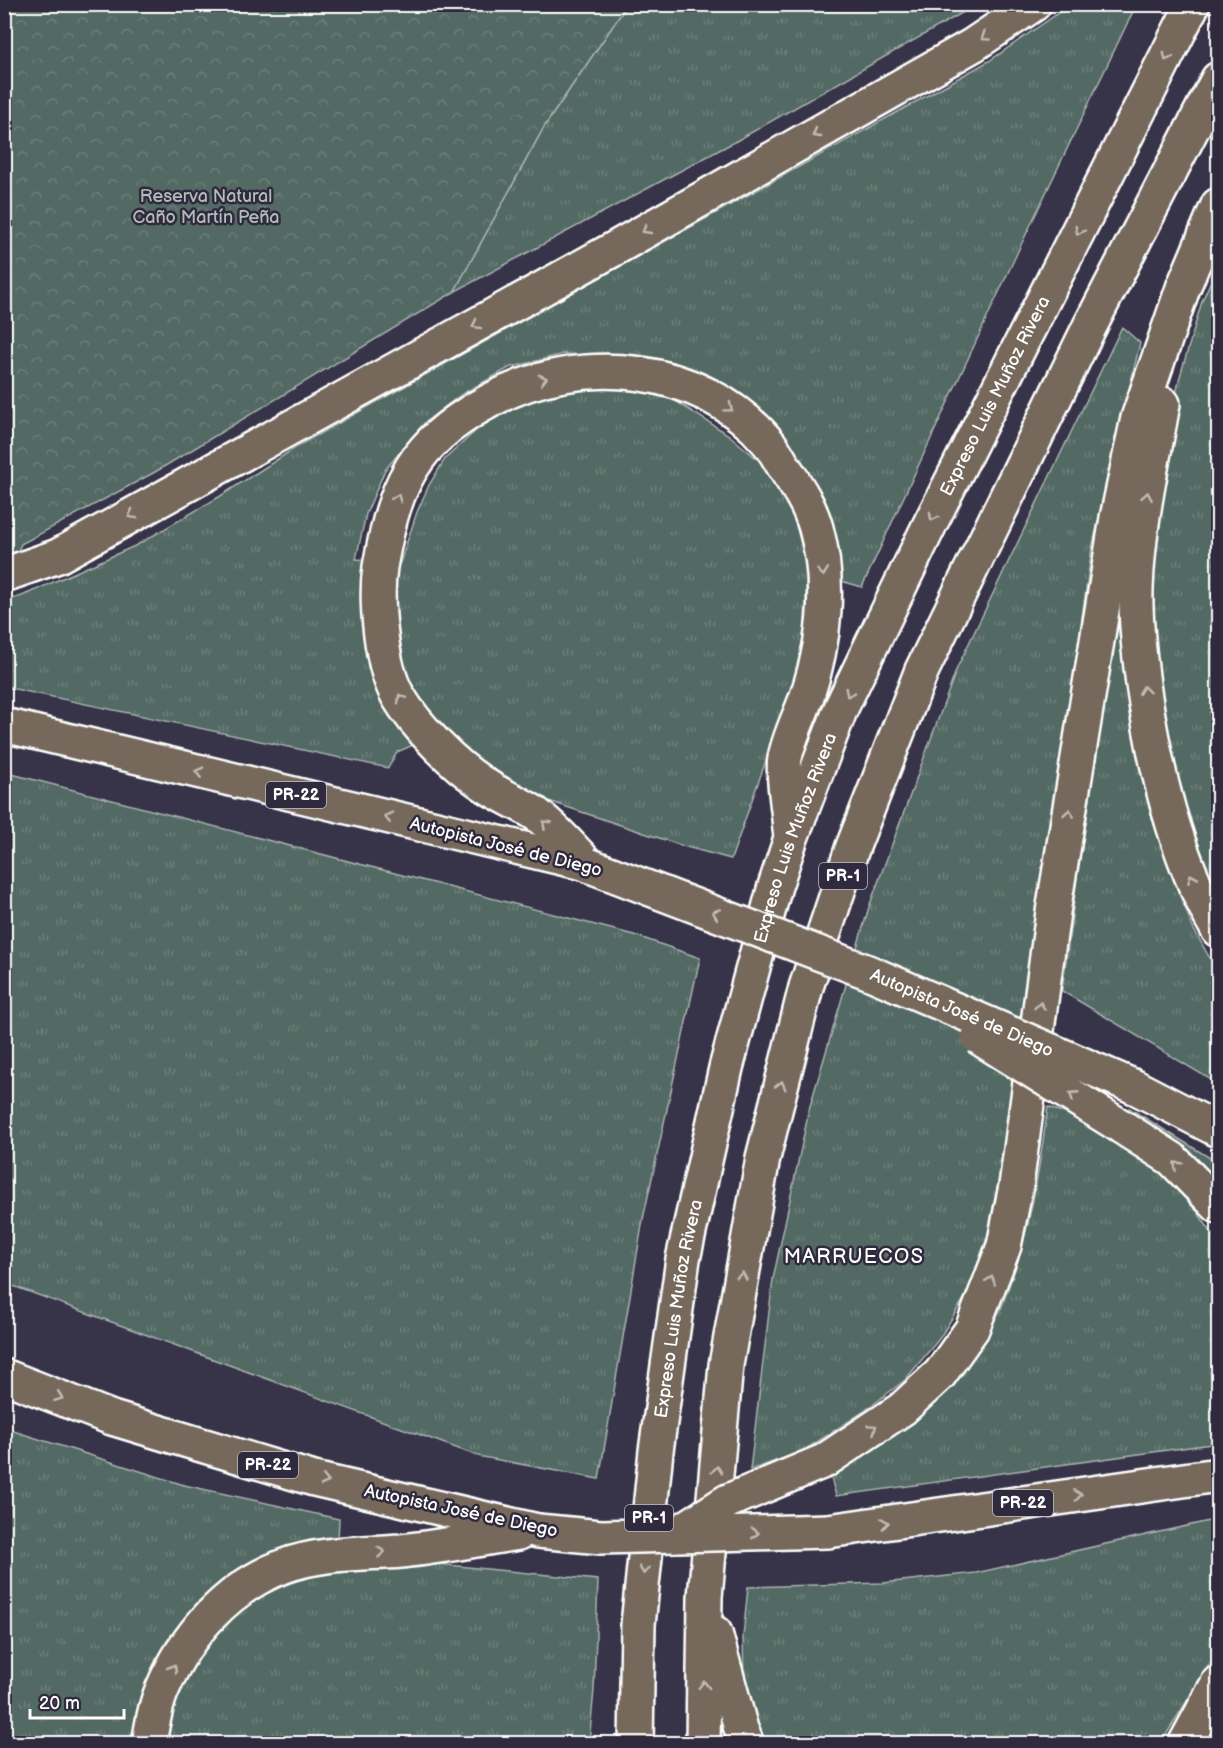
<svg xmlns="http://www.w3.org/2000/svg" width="1223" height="1748" viewBox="0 0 1223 1748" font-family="'Balsamiq Sans',sans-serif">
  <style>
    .grass { fill: url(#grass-tufts); stroke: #a9b4b1; stroke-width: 1.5 }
    .forest { fill: url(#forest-crowns); stroke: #a9b4b1; stroke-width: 1.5 }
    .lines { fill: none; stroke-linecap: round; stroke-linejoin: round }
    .motorway-casing { stroke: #fff; stroke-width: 38 }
    .motorway { stroke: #76695c; stroke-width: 33 }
    .motorway-bridge-casing { stroke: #fff; stroke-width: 38; stroke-linecap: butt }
    .motorway-bridge { stroke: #76695c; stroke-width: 33 }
    .oneway { stroke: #c1bcb6 }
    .labels { text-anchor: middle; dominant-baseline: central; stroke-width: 5; stroke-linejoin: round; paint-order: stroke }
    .shield { fill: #2f2a3d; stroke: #c1bfc5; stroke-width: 1.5 }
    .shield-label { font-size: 16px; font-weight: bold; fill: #fff }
    .park-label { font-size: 18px; fill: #b2bcb9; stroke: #2f2a3d }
    .street-label { font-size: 18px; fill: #fff; stroke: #2f2a3d }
    .neighbourhood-label { font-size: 20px; letter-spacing: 1.5px; fill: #fff; stroke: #2f2a3d }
  </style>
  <defs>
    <pattern id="grass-tufts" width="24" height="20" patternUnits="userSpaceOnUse" patternTransform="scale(1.5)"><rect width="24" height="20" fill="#536963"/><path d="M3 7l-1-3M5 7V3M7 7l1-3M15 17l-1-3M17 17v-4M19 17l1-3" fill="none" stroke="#6d807a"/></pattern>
    <pattern id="forest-crowns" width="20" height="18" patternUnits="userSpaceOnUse" patternTransform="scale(1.5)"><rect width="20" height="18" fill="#536963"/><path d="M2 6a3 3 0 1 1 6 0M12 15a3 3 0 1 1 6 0" fill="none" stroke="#6d807a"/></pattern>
  </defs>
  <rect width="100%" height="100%" fill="#373449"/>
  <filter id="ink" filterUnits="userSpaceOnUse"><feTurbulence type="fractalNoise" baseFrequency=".0167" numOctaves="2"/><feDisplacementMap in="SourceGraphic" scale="12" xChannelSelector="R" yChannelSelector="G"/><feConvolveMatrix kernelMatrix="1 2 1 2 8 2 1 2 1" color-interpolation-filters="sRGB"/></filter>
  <g filter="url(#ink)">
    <path class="grass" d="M 627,5 L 976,5 L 738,140 L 454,292 L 544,127 Z
      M 1070,5 L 1136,5 L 1019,249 L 862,587 L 838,580 L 713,382 L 673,364 L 612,356 L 563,354 L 509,368 L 462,394 L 425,422 L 385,470 L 366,514 L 356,559 L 400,563 L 417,512 L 429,485 L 445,459 L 481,426 L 528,401 L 581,389 L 628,388 L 674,400 L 729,435 L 763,464 L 791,508 L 807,565 L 805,626 L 796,676 L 731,859 L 683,846 L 528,794 L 482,768 L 445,731 L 397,752 L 388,768 L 5,687 L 5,601 L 22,596 L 137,545 L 219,497 L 303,443 L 989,61 Z
      M 1218,265 L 1218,907 L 1181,810 L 1162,725 L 1155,639 L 1152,547 L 1157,491 L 1179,380 L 1202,301 Z
      M 1122,327 L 1140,343 L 1092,548 L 1004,1154 L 987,1237 L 967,1294 L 939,1339 L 905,1380 L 863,1412 L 803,1451 L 750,1470 L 773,1279 L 810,1106 L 869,907 L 957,668 Z
      M 1121,623 L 1129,704 L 1141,770 L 1167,862 L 1193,928 L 1218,973 L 1218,1084 L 1062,991 L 1111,624 Z
      M 4,772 L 634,935 L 700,958 L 643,1219 L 599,1479 L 478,1456 L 5,1283 Z
      M 1048,1107 L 1099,1126 L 1144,1156 L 1196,1210 L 1218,1242 L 1218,1443 L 836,1496 L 831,1478 C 896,1433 957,1389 996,1318 C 1002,1309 1005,1298 1008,1289 C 1031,1230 1039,1168 1048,1107 Z
      M 1129,1108 L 1218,1163 L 1218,1180 L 1188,1154 L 1128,1114 Z
      M 4,1428 L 184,1485 L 339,1519 L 338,1539 L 310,1540 L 320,1571 L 418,1562 L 598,1580 L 594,1690 L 589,1743 L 15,1743 L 4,1725 Z
      M 1218,1519 L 1218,1650 L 1161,1743 L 757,1743 L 744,1683 L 743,1637 L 748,1587 L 883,1583 L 976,1573 Z"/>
    <path class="forest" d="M 5,5 L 627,5 L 544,127 L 454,292 L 155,472 L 21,544 L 5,582 Z"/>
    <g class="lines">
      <defs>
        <g id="motorway">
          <path d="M 1163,404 C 1152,465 1138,527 1136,589 C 1135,620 1139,653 1143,684 C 1155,768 1175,856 1218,930"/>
          <path d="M 4,575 L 58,556 L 612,250 L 973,45 L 1034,4"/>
          <path d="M 4,725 L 587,864"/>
          <path d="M 588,865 C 572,848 555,828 536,814 C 520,803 501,796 485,785 C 454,765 417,728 398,696 C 381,666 375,601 380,567 C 387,528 395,489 419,457 C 437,433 465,414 491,400 C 578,352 701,363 768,442 C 775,450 780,461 786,470 C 798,488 810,506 816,528 C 831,583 825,642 807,696 C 800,716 789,737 785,758 C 782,774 789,812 790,830"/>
          <path d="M 1135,1087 L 1218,1130"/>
          <path d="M 1122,1127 L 1172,1159 L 1218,1206"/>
          <path d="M 4,1376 L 112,1418 L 314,1479 L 538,1531"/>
          <path d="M 824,1461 L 902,1409 L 940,1374 L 972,1329 L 1004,1246 L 1016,1186 L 1053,912 L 1117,518 L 1138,418 L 1183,288 L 1218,205"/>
          <path d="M 828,1531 L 1218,1475"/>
          <path d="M 715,1633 L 741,1729 L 747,1744"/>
          <path d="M 149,1744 C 152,1726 155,1706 162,1690 C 185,1636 227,1587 284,1566 C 321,1552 362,1554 401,1551 C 441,1547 480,1539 519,1533"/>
          <path id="s1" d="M 636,1744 L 638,1625 L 656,1451 L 683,1259 L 726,1068 L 775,886 L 791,838 L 841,708 L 931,522 L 1193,4"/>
          <path d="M 703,1744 L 705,1597 L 726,1365 L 763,1158 L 806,987 L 852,849 L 922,670 L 1089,328 L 1218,79"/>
          <path d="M 1185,1744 L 1218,1683"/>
        </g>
      </defs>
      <use href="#motorway" class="motorway-casing"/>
      <use href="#motorway" class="motorway"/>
      <defs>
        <g id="motorway-bridge">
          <path id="s2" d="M 588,865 L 868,972 L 1135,1087"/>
          <path d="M 978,1037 L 1122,1127"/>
          <path d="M 538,1531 L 601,1537 L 828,1531"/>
          <path d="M 675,1535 L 728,1501 L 824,1461"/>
        </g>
      </defs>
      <use href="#motorway-bridge" class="motorway-bridge-casing"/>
      <use href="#motorway-bridge" class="motorway-bridge"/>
    </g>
    <defs><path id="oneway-chevron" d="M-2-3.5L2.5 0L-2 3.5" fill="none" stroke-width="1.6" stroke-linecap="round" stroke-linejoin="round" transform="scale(1.5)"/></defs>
    <g class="oneway">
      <use href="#oneway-chevron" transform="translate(985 37) rotate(146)"/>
      <use href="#oneway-chevron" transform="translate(1167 57) rotate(117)"/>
      <use href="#oneway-chevron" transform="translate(816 134) rotate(150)"/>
      <use href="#oneway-chevron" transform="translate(646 230) rotate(150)"/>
      <use href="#oneway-chevron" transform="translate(1079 231) rotate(117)"/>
      <use href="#oneway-chevron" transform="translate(476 325) rotate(151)"/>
      <use href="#oneway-chevron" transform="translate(543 379) rotate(-14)"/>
      <use href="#oneway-chevron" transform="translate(729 408) rotate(37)"/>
      <use href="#oneway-chevron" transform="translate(1147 496) rotate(-80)"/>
      <use href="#oneway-chevron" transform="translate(397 498) rotate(-69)"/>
      <use href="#oneway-chevron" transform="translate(132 515) rotate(151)"/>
      <use href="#oneway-chevron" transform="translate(933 517) rotate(117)"/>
      <use href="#oneway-chevron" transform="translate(823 572) rotate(83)"/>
      <use href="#oneway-chevron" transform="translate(1144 690) rotate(-97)"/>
      <use href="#oneway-chevron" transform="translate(849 693) rotate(116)"/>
      <use href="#oneway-chevron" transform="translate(401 698) rotate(-121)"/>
      <use href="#oneway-chevron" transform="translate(199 772) rotate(-167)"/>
      <use href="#oneway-chevron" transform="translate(1069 813) rotate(-81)"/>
      <use href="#oneway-chevron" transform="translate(388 817) rotate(-167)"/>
      <use href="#oneway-chevron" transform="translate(546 824) rotate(-136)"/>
      <use href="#oneway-chevron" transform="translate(1192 878) rotate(-114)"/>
      <use href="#oneway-chevron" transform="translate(716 913) rotate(-159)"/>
      <use href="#oneway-chevron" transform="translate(1040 1006) rotate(-82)"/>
      <use href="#oneway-chevron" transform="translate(781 1085) rotate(-76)"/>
      <use href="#oneway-chevron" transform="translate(1073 1095) rotate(-147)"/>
      <use href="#oneway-chevron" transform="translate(1177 1165) rotate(-137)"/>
      <use href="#oneway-chevron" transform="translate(742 1276) rotate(-80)"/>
      <use href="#oneway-chevron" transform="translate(991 1280) rotate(-69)"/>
      <use href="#oneway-chevron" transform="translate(59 1397) rotate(21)"/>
      <use href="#oneway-chevron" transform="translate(873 1428) rotate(-34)"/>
      <use href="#oneway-chevron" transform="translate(717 1470) rotate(-85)"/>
      <use href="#oneway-chevron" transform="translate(325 1481) rotate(13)"/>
      <use href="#oneway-chevron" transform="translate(1078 1495) rotate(-8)"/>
      <use href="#oneway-chevron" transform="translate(885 1523) rotate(-8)"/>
      <use href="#oneway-chevron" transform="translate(755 1533) rotate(-1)"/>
      <use href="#oneway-chevron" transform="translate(381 1552) rotate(-4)"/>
      <use href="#oneway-chevron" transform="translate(644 1570) rotate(96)"/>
      <use href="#oneway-chevron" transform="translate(173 1668) rotate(-61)"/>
      <use href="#oneway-chevron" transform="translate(704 1685) rotate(-89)"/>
    </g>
  </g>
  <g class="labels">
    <g class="shield">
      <rect x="266" y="782" width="60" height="26" rx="4.5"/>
      <rect x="819" y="863" width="48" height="26" rx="4.5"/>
      <rect x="238" y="1452" width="60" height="26" rx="4.5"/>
      <rect x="993" y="1490" width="60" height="26" rx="4.5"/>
      <rect x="625" y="1505" width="48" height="26" rx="4.5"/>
    </g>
    <g class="shield-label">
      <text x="296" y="795">PR-22</text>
      <text x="843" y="876">PR-1</text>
      <text x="268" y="1465">PR-22</text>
      <text x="1023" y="1503">PR-22</text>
      <text x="649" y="1518">PR-1</text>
    </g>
    <g class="park-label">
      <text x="206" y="196">Reserva Natural<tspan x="206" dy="21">Caño Martín Peña</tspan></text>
    </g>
    <g class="street-label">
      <text stroke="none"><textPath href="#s1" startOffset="1410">Expreso Luis Muñoz Rivera</textPath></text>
      <text stroke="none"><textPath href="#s1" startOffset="924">Expreso Luis Muñoz Rivera</textPath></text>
      <text transform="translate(506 847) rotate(14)">Autopista José de Diego</text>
      <text stroke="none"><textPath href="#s2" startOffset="402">Autopista José de Diego</textPath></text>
      <text stroke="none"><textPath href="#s1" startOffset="438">Expreso Luis Muñoz Rivera</textPath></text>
      <text transform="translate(461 1511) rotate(12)">Autopista José de Diego</text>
    </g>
    <g class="neighbourhood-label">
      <text x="854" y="1257">MARRUECOS</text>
    </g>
  </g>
  <rect width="1223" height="1748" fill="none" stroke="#2f2a3d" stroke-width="24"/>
  <rect x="12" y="12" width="1199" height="1724" fill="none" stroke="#fff" stroke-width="2" filter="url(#ink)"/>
  <path d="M30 1709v9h94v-9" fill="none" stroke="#ffffff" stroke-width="3"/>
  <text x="39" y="1709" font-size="18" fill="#ffffff" stroke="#2f2a3d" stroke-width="4.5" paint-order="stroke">20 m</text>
</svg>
